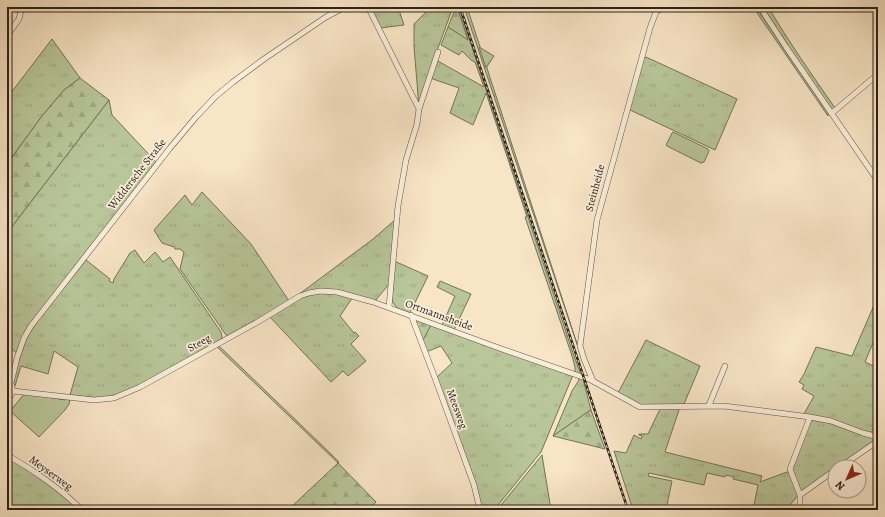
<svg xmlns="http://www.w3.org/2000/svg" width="885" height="517" viewBox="0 0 885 517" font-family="Alegreya,serif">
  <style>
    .grass { fill: url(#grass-tufts); stroke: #727459 }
    .forest { fill: url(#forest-firs); stroke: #727459 }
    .garden { fill: #b8c699; stroke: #727459 }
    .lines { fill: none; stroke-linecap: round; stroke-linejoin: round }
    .minor-casing { stroke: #5f5344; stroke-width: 6 }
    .minor { stroke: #faeeda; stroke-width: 5 }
    .rail-casing { stroke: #2c2219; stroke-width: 2.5 }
    .rail { stroke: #faeeda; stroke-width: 1; stroke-dasharray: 3; stroke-linecap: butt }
    .labels { text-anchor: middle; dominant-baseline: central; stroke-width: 3.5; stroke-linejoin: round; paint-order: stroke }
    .street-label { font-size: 11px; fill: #2c2219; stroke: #faeeda }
  </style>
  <defs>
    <pattern id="grass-tufts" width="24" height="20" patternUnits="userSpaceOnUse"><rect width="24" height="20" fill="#b8c699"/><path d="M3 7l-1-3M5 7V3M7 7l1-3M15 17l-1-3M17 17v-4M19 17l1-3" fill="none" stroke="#9eaa83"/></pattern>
    <pattern id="forest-firs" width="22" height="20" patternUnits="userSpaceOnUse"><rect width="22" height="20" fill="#b8c699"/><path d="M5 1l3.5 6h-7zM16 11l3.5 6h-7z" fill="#9eaa83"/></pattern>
  </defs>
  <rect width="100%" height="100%" fill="#f8e5c6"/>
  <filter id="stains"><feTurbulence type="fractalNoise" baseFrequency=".005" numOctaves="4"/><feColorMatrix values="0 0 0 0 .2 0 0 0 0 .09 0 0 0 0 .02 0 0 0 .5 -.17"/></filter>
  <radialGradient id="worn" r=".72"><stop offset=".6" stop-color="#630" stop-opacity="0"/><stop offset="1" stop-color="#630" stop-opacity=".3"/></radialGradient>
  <path class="grass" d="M 370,7 L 398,7 L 404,25 L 380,28 Z
    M 431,7 L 453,7 L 434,59 L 419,107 L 414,47 L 414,24 Z
    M 457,7 L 458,7 L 462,17 L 574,356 L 581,375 L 575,372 L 575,367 L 572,356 L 525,217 L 527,217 L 486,93 L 473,125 L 450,113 L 459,88 L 430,78 L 436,60 L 484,87 L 475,62 L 471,60 L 462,51 L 459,55 L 441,45 L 448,27 L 468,39 Z
    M 464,7 L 467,7 L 580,353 Z
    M 753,7 L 756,7 L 788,55 L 828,113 L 828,116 Z
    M 763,7 L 768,7 C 789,42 812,75 835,108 L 832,110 L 777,31 Z
    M 52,39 L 80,78 L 64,90 L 42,116 L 7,164 L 7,98 Z
    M 643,57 L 645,58 L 646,57 L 737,99 L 715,150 L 628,109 Z
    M 109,100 L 112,115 L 156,162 L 32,322 L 17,353 L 7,346 L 7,233 Z
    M 202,192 L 251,244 L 289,301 L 229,336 L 226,335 L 180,269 L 184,252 L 180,249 L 175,249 L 174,247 L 162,243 L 154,230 L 185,195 L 192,205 Z
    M 395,220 L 390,283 L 375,301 L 333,291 L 298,295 L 373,239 Z
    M 135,250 L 144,263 L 155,252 L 163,262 L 170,257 L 221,332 L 222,337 L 220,342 L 124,393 L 105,399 L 70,395 L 78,367 L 54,351 L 48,374 L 21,366 L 15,386 L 12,386 L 17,365 L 26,340 L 29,334 L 42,315 L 86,260 L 110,279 L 109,281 L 113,283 L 114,279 L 130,253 Z
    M 394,261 L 428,276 L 410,313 L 397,308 L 392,301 Z
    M 440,281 L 471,294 L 454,330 L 442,325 L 455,296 L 437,287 Z
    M 323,292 L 353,297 L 340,316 L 354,333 L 355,332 L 359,336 L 351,344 L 366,361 L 348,376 L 343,371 L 331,382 L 269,316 L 299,298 Z
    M 878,296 L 878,331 L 865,362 L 878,368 L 878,420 L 871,433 L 804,414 L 814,396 L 802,389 L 804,385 L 799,382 L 804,374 L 816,347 L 852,356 Z
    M 419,319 L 573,375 L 541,452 L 494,510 L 481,510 L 437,377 L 452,363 L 441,346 L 426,352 L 422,342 Z
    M 646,340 L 700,366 L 684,404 L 640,406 L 618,393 Z
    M 218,345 L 329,452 L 339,462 L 338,463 L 216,346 Z
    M 578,377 L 583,379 L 591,410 L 553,436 L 572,391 L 579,380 Z
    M 680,407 L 665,452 L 762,476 L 760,482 L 787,472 L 790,473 L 799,494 L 786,510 L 753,510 L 758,485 L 733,479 L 734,477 L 726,475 L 725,477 L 707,473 L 704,485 L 649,473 L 648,476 L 672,481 L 666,510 L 633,510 L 614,451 L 626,453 L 634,435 L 641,439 L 642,436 L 639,435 L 639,434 L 648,434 L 659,411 L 662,408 Z
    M 812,420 L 829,423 L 862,435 L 878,438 L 838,467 L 835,467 L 835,469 L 800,493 L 791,467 L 809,423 Z
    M 542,455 L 551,510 L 497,510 Z
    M 7,457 L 54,487 L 81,510 L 7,510 Z"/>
  <path class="forest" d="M 456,7 L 457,7 L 468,40 L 448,27 Z
    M 479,47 L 494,56 L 486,68 Z
    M 80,78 L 109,100 L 7,233 L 7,164 L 42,116 L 64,90 Z
    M 416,320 L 417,320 L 431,325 L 422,342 Z
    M 591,410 L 605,449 L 553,436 L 589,411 Z
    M 338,463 L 376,502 L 367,510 L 288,510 Z"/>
  <path class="garden" d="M 673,132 L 708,149 L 709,151 L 704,162 L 701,163 L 667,146 L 666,145 L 672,133 Z
    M 25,393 L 65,400 L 67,397 L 70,398 L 69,404 L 65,410 L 39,437 L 10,411 Z"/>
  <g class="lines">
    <defs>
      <path id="minor" d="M 368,7 L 419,109 L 417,124 L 406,160 L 398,206 L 389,307
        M 760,7 L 786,47 L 878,181
        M 7,36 L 19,19 L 22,7
        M 419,109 L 438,52
        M 832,113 L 878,74
        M 411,315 L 435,378 L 474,485 L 480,510
        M 593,381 L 584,359 L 580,346 L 597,220 L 650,28 L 656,12 L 664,7
        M 13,391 L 94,400 L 114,398 L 140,387 L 261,320 L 300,296 L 309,293 L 320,291 L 337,292 L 373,302 L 499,348 L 591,380 L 640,407 L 724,406 L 810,417 L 831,421 L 863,433 L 878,437
        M 7,402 L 13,391 L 11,383 L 17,358 L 24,338 L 31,326 L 170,148 L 196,117 L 216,96 L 233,82 L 264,59 L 326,17 L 345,7
        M 709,405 L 725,366
        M 7,455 C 32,469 62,490 82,510
        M 840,467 L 878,441
        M 800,495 L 835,470
        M 800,510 L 800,495 L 790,469 L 810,417"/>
    </defs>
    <use href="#minor" class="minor-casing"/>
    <use href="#minor" class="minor"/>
    <defs>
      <path id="rail" d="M 460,7 L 628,510"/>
    </defs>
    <use href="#rail" class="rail-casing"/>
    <use href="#rail" class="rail"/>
  </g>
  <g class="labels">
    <g class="street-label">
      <text transform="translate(137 174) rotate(-52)">Widdersche Straße</text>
      <text transform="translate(595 188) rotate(-75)">Steinheide</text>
      <text transform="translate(439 315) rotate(20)">Ortmannsheide</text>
      <text transform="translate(199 343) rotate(-29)">Steeg</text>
      <text transform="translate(457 409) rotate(70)">Meesweg</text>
      <text transform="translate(51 473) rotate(36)">Meyserweg</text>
    </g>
  </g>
  <rect width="885" height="517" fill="none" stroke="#f8e5c6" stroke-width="24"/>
  <rect x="8" y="8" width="869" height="501" fill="none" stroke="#2c2219" stroke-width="2"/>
  <rect x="12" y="12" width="861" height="493" fill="none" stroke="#2c2219"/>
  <g transform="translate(847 479) rotate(225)"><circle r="19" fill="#faeeda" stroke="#a89c8d"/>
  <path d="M0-3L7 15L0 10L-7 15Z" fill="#8f2418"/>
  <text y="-6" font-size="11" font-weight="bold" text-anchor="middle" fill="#2c2219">N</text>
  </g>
  <rect width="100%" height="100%" filter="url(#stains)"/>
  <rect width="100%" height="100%" fill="url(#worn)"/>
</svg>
